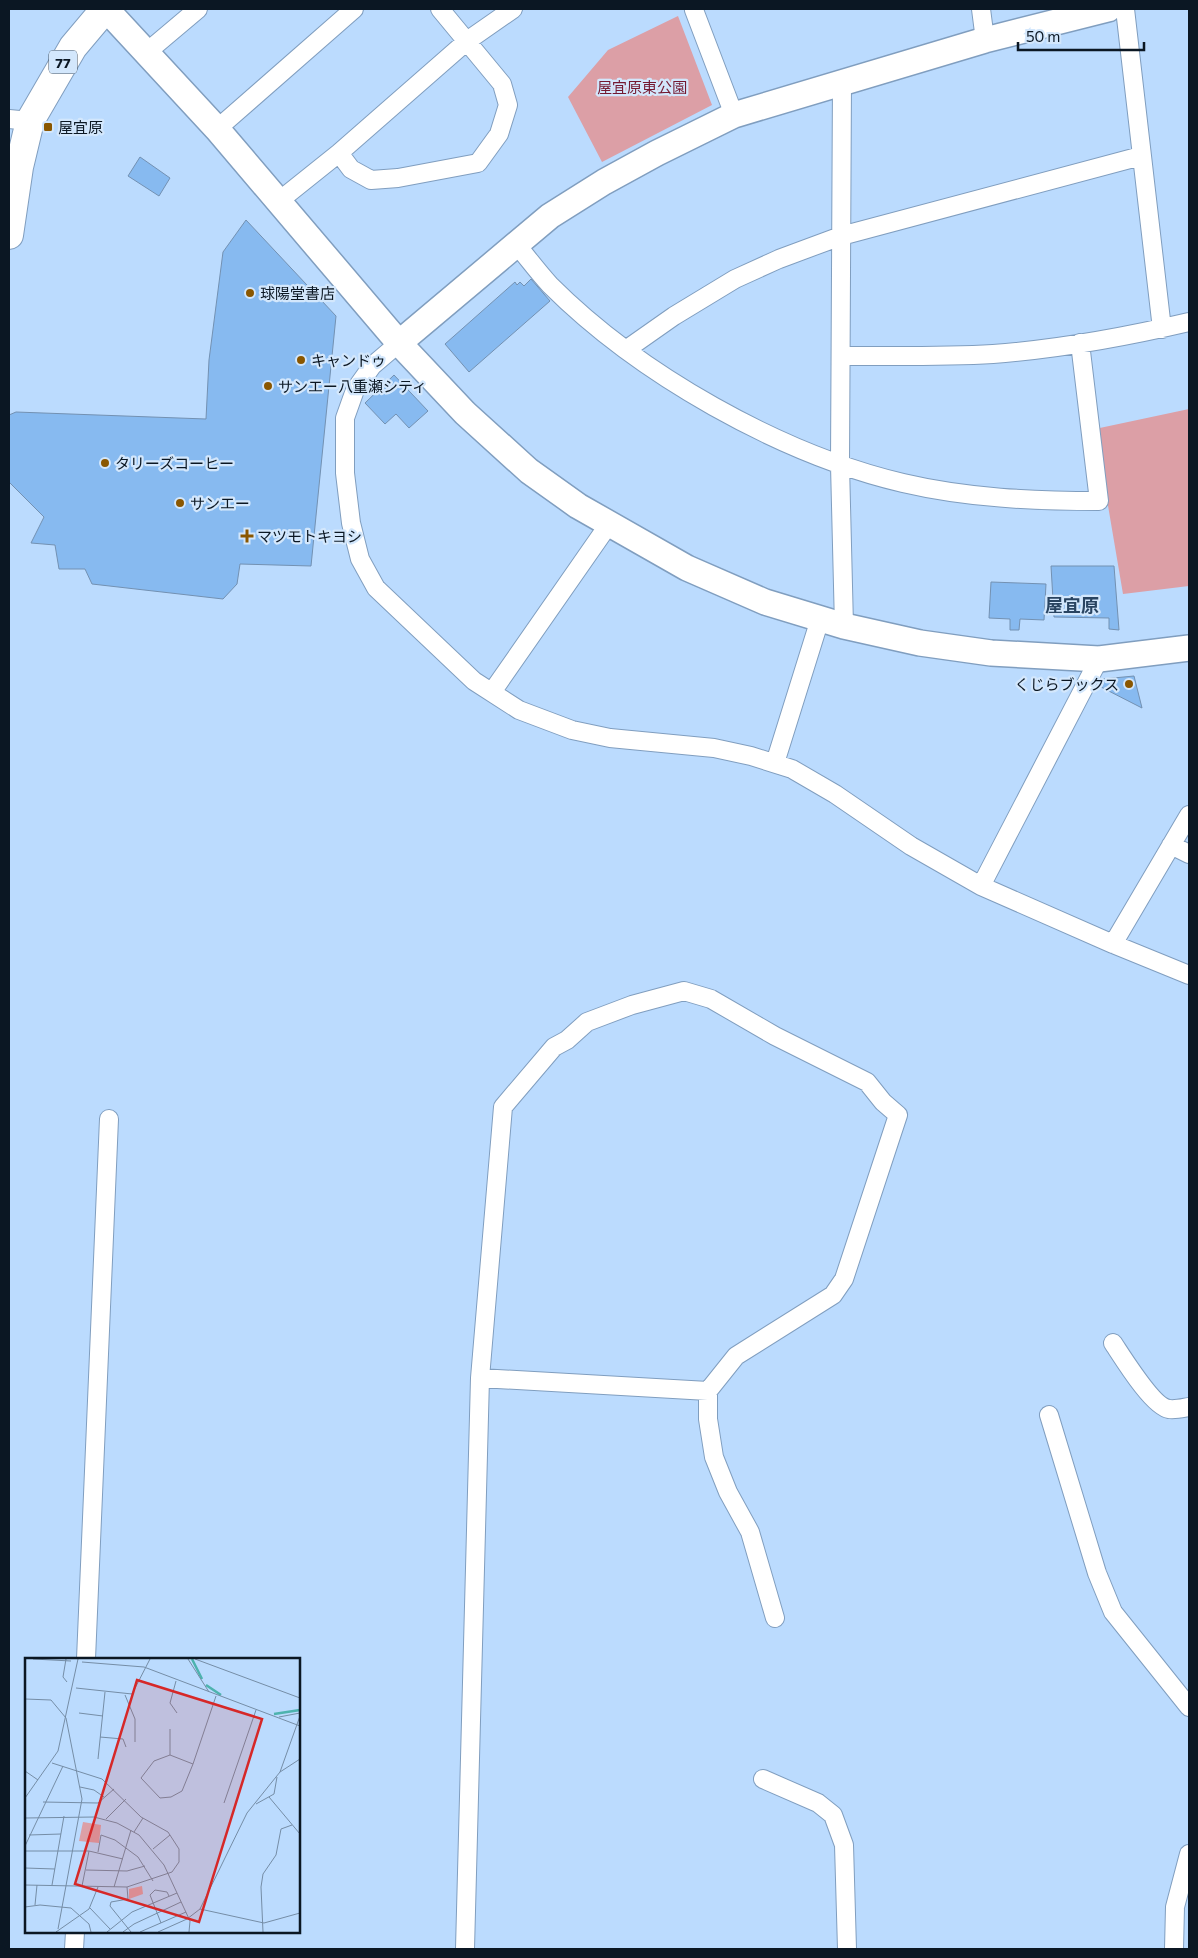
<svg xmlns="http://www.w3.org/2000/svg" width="1198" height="1958" viewBox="0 0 1198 1958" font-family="Commissioner,'Noto Sans JP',sans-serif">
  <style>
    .green { fill: #dc9fa6 }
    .building { fill: #87baf0; stroke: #7391b2 }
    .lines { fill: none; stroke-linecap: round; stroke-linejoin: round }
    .street-casing { stroke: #809ebf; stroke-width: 20 }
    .secondary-casing { stroke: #809ebf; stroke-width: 28 }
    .primary-casing { stroke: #809ebf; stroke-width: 30 }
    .street { stroke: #fff; stroke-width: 18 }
    .secondary { stroke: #fff; stroke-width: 25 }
    .primary { stroke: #fff; stroke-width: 28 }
    .poi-dot { fill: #8a5700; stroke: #d3e7fc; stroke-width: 2 }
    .labels { text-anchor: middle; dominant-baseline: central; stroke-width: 4.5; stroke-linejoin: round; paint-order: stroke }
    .shield { fill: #d3e7fc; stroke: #475564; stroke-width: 1 }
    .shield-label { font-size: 14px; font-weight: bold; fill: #0b1723 }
    .park-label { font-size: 15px; fill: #741931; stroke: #d3e7fc }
    .poi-label { font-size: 15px; fill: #0b1723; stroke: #d3e7fc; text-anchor: start }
    .quarter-label { font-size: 18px; font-weight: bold; fill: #294461; stroke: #d3e7fc }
    .inset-river { fill: none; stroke: #4db3ae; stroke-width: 2.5 }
    .inset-road { fill: none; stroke: #758da6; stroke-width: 1 }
    .view { fill: #d62828; fill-opacity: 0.15; stroke: #d62828; stroke-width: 2.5 }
    .inset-edge { fill: none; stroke: #0b1723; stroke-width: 2.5 }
  </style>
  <rect width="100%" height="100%" fill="#bbdbfe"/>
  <path class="green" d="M 678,16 L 712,105 L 602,162 L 568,97 L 608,50 Z
    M 1189,409 L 1189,586 L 1123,594 L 1095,429 Z"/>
  <path class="building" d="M 140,157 L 170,178 L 159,196 L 128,176 Z
    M 246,220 L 336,316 L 311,566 L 240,564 L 237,584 L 223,599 L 92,584 L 85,569 L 59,569 L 55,545 L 31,543 L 44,517 L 9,482 L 9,415 L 16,412 L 206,419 L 209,360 L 223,252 Z
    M 531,279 L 550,301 L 469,372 L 445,344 L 515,282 L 517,285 L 520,282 L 524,286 Z
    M 394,375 L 428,411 L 409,428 L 396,414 L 385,424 L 365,403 Z
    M 1051,566 L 1114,566 L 1119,630 L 1109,629 L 1109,618 L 1054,617 Z
    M 991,582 L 1046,584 L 1044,620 L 1020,619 L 1019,630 L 1010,630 L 1010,619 L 989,618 Z
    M 1134,676 L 1142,708 L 1099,686 L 1103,679 Z"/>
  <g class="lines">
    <defs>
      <path id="street" d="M 695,9 L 694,10 L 734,115
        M 981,9 L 985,40
        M 1125,9 L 1162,329
        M 147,52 L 198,9
        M 842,81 L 840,465 L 844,626
        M 9,119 L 30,121
        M 217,129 L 354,9
        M 339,153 L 351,169 L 371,180 L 398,178 L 478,163 L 499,134 L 508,105 L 502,84 L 440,9
        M 279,201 L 339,153 L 467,41 L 513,9
        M 516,244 C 527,257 538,272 550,285 C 639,374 780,454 903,483 C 967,498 1033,501 1099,501 L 1080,343
        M 399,343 L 372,366 L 355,390 L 345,418 L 345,473 L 351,523 L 360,559 L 376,588 L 474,681 L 519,710 L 572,730 L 610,738 L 714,748 L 751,756 L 792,769 L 835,794 L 911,846 L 981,886 L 1113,944 L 1189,975
        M 627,349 L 674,316 L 735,279 L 779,259 L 841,236 L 1141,156
        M 841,356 C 892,356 943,357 993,354 C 1059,349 1125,337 1189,322
        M 492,692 L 609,524
        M 775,763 L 820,619
        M 1171,845 L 1189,854
        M 981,886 L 1099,659
        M 1113,944 L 1189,815
        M 1113,1343 C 1123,1358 1153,1407 1169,1409 C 1175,1410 1183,1408 1189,1407
        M 480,1378 L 708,1391
        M 1049,1415 L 1097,1573 L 1113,1612 L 1189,1707
        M 86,1659 L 109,1119
        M 763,1779 L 818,1803 L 833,1815 L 844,1845 L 847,1949
        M 74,1949 L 75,1932
        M 465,1949 L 480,1378 L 503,1107 L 554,1047 L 567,1040 L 587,1022 L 632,1005 L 684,991 L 711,999 L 775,1036 L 867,1082 L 883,1102 L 898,1115 L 844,1279 L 833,1295 L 736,1356 L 708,1391 L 708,1419 L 714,1457 L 728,1492 L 750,1532 L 775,1618
        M 1174,1949 L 1175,1907 L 1189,1854"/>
      <path id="secondary" d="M 106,9 L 217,129 L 399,343 L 465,413 L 529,471 L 578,506 L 687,568 L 765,602 L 844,626 L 920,643 L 991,653 L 1099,659 L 1189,648
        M 399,343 L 550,216 L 604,182 L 657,153 L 734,115 L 985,40 L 1108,9"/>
      <path id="primary" d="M 9,235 L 19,167 L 30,121 L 73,47 L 105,9"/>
    </defs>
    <use href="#street" class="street-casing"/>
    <use href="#secondary" class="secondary-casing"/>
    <use href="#primary" class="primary-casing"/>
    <use href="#street" class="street"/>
    <use href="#secondary" class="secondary"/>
    <use href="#primary" class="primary"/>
  </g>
  <g class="poi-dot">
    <rect x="43" y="122" width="10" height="10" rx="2.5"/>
    <circle cx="250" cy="293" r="5"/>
    <circle cx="301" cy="360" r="5"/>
    <circle cx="268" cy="386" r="5"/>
    <circle cx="105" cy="463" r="5"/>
    <circle cx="180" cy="503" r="5"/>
    <path d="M244.5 528.5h5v5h5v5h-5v5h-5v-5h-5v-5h5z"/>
    <circle cx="1129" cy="684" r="5"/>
  </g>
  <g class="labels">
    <rect class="shield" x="49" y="50.5" width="28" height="23" rx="4"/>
    <g class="shield-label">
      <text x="63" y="62">77</text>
    </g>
    <g class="park-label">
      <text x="642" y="87">屋宜原東公園</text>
    </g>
    <g class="poi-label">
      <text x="58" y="127">屋宜原</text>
      <text x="260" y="293">球陽堂書店</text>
      <text x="311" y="360">キャンドゥ</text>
      <text x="278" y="386">サンエー八重瀬シティ</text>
      <text x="115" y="463">タリーズコーヒー</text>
      <text x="190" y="503">サンエー</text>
      <text x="257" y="536">マツモトキヨシ</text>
      <text x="1119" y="684" text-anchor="end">くじらブックス</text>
    </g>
    <g class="quarter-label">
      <text x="1072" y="605">屋宜原</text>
    </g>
  </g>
  <g transform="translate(25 1658)">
    <rect width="275" height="275" fill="#bbdbfe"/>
    <path d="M 58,164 L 76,167 L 74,185 L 54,183 ZM 117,228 L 118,236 L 104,241 L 104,231 Z" fill="#dc9fa6"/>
    <path class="inset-river" d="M 167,1 L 177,21M 181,27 L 196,37M 249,56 L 275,52"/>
    <path class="inset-road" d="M 8,1 L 46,3M 41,1 L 38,19 L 42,24M 163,1 L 184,34M 170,1 L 275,40M 57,4 L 119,9 L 275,68M 151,23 L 145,45 L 152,55M 51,30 L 107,36 L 125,1M 100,37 L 110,61 L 110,84M 0,41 L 26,42 L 41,60 L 57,141 L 33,271M 54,55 L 78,58M 254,59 L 275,55M 75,79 L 98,81 L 101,89M 145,97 L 145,71M 73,101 L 80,34M 168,106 L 145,97 L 129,103 L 116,120 L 135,140 L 146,139 L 157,133 L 168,106 L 191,38M 0,113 L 13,122M 255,114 L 275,58M 55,129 L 69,132 L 79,139M 244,139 L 275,176M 0,140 L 33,93 L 53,1M 18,144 L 73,145 L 89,131M 199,145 L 231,52M 231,146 L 249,136 L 252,119M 0,160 L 69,159 L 92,165 L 114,177 L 139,207 L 165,263 L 164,274M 81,161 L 101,141M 109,174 L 118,160M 4,177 L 36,176M 0,188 L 38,108M 128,191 L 145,177M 0,193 L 64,193 L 98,201M 73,194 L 76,177 L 90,182 L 113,199 L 128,223M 0,210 L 30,211M 61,212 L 102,213 L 120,208M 0,227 L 102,229 L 147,214 L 154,204 L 154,191 L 143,174 L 116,159 L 77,121 L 27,105M 27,227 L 39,158M 57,228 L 64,193M 89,229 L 106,172M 102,229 L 103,241 L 86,244 L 85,248 L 106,274M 10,247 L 12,227M 0,249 L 15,247 L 46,250 L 64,266 L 66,274M 65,250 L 85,271M 175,251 L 239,265 L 275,255M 136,265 L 125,237 L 130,232 L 142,234 L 144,238M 31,274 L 64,251 L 73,229M 82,274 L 107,254 L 152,235M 98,274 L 109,266 L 156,244M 115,274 L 161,254M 133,274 L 162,261 L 175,251 L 222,155 L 255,114 L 275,101M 238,274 L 236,229 L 238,216 L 251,197 L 256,171 L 267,167"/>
    <path class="view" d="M 112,22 L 237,61 L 174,264 L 50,226 Z"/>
    <rect width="275" height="275" class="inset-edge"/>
  </g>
  <rect width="1198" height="1958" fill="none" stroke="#0b1723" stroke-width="20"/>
  <path d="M1018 42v8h126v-8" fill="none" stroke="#0b1723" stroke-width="2.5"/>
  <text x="1026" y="42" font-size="15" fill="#0b1723" stroke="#d3e7fc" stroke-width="4" paint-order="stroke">50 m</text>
</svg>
